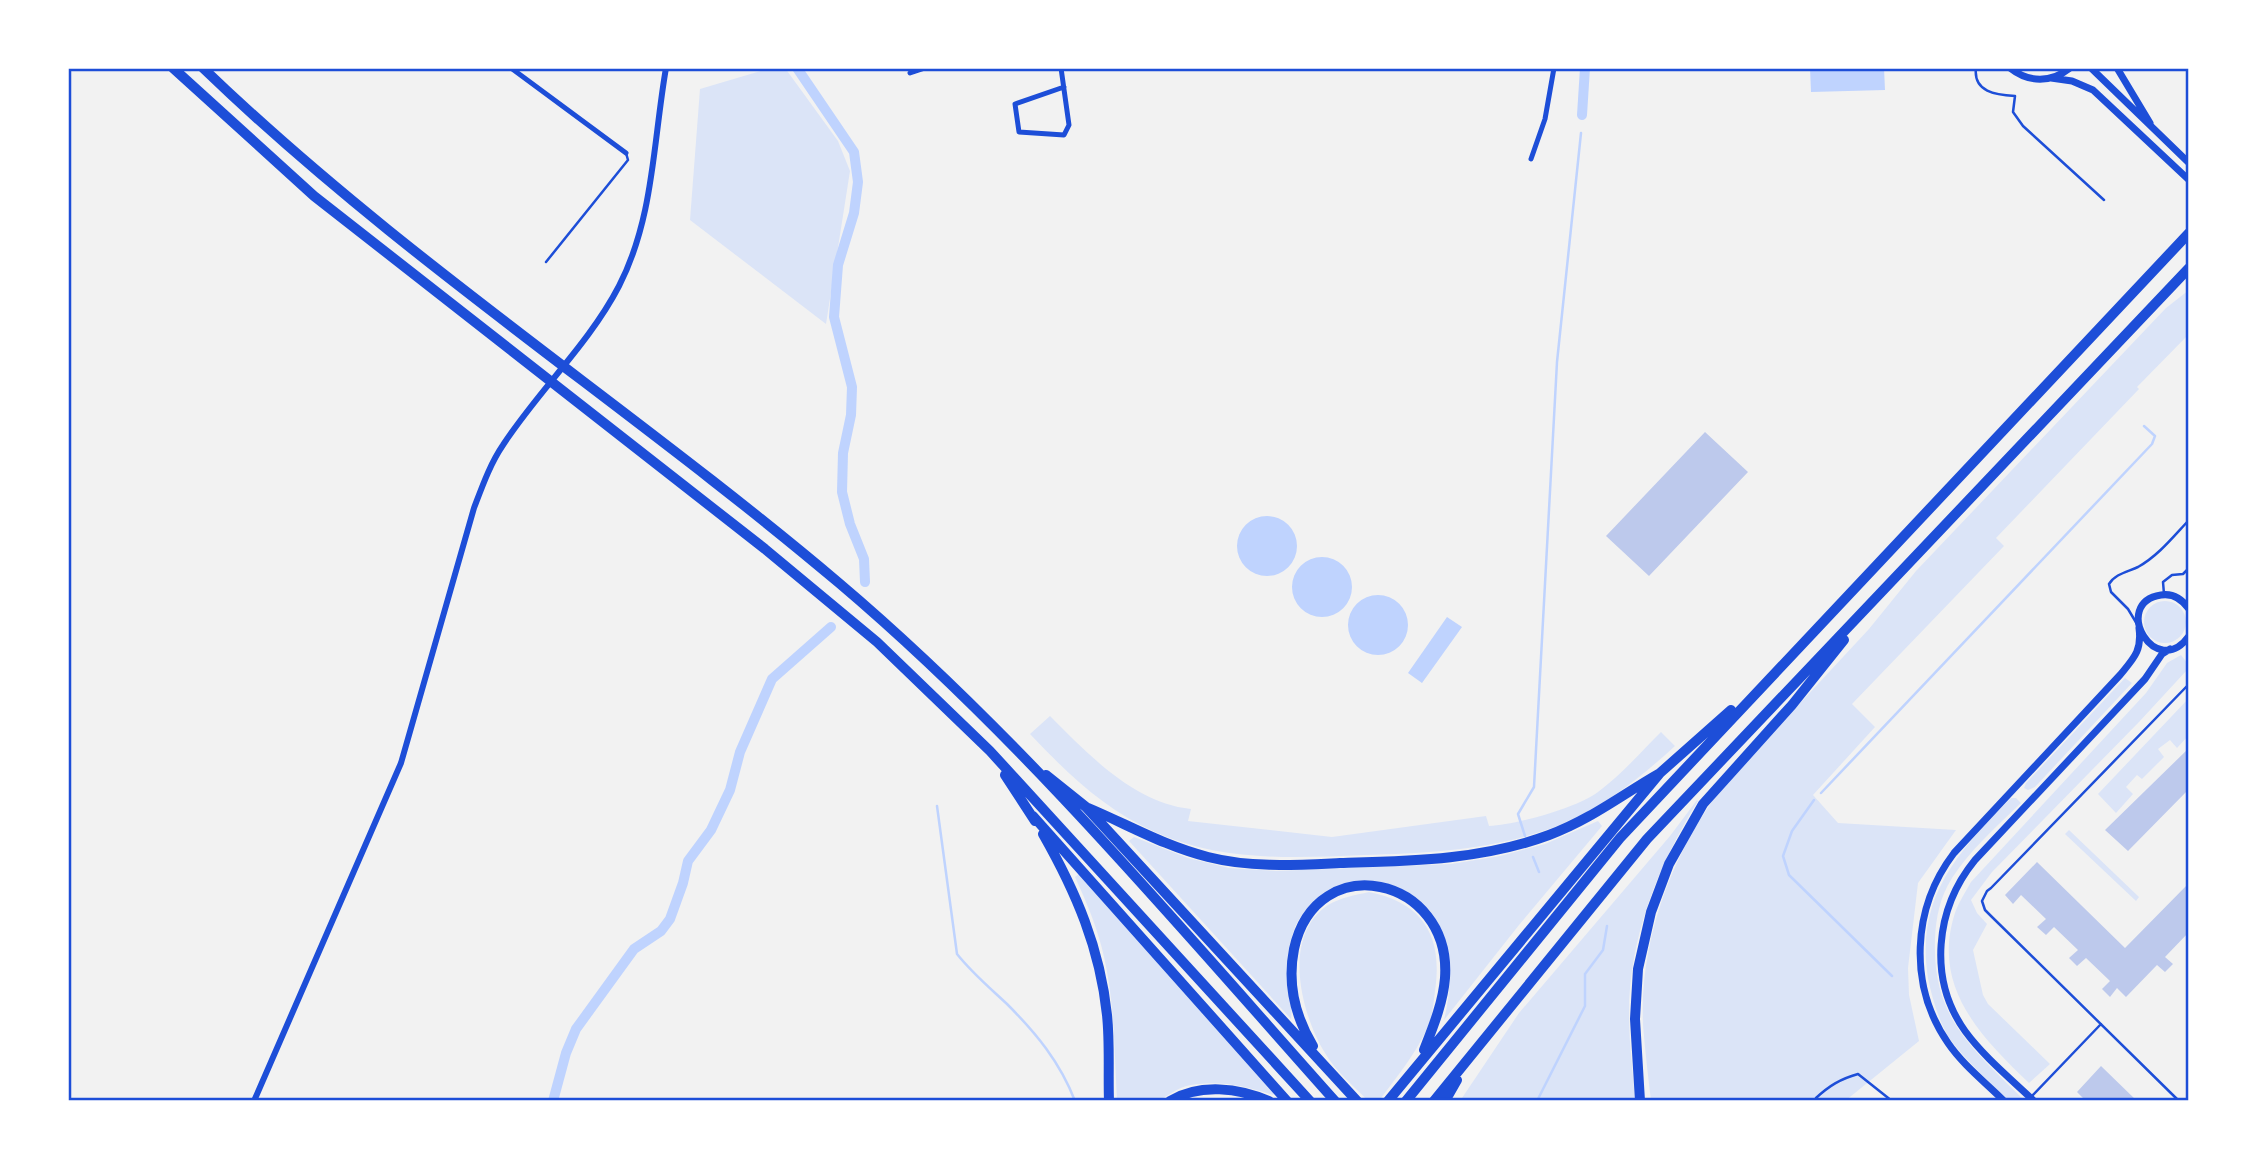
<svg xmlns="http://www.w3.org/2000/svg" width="2257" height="1169" viewBox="0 0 2257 1169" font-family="Signika,sans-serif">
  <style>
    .green { fill: #dbe4f7 }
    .water { fill: #bfd3fe }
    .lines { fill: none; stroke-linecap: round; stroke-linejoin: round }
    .stream { stroke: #bfd3fe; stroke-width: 2.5 }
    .canal { stroke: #bfd3fe; stroke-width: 10 }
    .building { fill: #bdc9ec }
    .service { stroke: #1d4ed8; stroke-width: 2.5 }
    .minor { stroke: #1d4ed8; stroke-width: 5 }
    .tertiary { stroke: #1d4ed8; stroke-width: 6 }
    .secondary { stroke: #1d4ed8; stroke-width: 7 }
    .motorway { stroke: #1d4ed8; stroke-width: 10 }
    .neatline { fill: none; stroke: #1d4ed8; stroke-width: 2.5 }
  </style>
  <rect width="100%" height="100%" fill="#f2f2f2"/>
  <path class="green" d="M 771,68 L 785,68 L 838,141 L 850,171 L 826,324 L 690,220 L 700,89 Z
    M 2189,290 L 2189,334 L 2137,387 L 2139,389 L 1996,538 L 2004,546 L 1852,704 L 1875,727 L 1813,795 L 1838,823 L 1956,830 L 1918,883 L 1908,968 L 1909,995 L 1919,1041 L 1845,1101 L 1651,1101 C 1648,1076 1645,1050 1643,1025 C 1639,940 1673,850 1725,784 L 1869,629 L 1916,571 L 2166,308 Z
    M2144 622a21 21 0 1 1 42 0a21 21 0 1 1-42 0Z
    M 2181,655 L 2188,664 L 2187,670 L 2139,722 L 1992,872 L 1971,900 L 1977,913 L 1987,924 L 1973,950 L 1983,995 L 1988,1004 L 2050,1064 L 2029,1083 C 1979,1035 1930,985 1956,910 C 1960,900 1966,891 1971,882 L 2146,693 L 2167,663 Z
    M 2125,678 L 2132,683 L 2035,787 L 2028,790 L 2024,788 L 2026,783 Z
    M 2189,698 L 2189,735 L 2177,748 L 2170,740 L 2158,749 L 2164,757 L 2142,779 L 2137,775 L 2126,787 L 2133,794 L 2116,813 L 2098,794 Z
    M 1050,716 C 1089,755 1134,803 1191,809 L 1188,821 L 1332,837 L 1486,816 L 1489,826 C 1515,825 1577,808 1598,792 C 1621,775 1641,752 1661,732 L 1675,746 C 1640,778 1606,805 1562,824 C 1498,850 1432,853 1364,855 C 1292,858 1222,862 1155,832 C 1105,810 1067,773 1030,734 Z
    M 2011,798 L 2016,798 L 2021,803 C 1997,826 1970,850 1952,878 C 1940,897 1936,917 1935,939 C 1932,1019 1973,1049 2025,1101 L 2009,1101 C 1991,1083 1965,1060 1950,1039 C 1939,1022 1932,998 1928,978 C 1915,897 1958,852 2011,798 Z
    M 1697,800 L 1698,801 C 1658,865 1629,938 1629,1014 C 1629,1043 1633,1072 1635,1101 L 1460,1101 L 1519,1013 L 1670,836 Z
    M 1598,821 L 1602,826 L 1519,925 L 1444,1020 C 1455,976 1453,916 1407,892 C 1398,887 1383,881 1372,883 C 1362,884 1351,888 1341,891 C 1320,896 1302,908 1294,930 C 1289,944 1286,961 1287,977 C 1289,990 1293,1006 1291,1019 L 1129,841 L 1134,837 L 1188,858 L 1229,868 L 1276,871 L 1451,864 L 1500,856 L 1545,844 Z
    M 2069,830 L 2139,897 L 2136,901 L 2065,834 Z
    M 1079,874 L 1277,1091 L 1273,1095 C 1246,1086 1220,1080 1191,1085 C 1176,1087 1167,1098 1156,1101 C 1144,1103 1129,1101 1117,1101 C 1114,1046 1115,991 1099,938 C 1093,917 1084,897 1075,877 Z
    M 1369,892 C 1424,903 1443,937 1435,991 C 1434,999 1433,1009 1431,1018 C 1421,1048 1398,1075 1379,1101 L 1368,1101 C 1354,1086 1335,1071 1325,1053 C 1301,1014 1281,936 1328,905 C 1340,898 1355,895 1369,892 Z"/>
  <path class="water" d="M 1810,68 L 1884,68 L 1885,90 L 1811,92 Z
    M1237 546a30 30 0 1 1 60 0a30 30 0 1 1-60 0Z
    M1292 587a30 30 0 1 1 60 0a30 30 0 1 1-60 0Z
    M1348 625a30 30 0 1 1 60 0a30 30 0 1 1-60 0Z
    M 1447,617 L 1462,627 L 1422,683 L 1408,673 Z"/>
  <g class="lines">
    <path class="stream" d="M 1821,793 L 2152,444 L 2155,436 L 2144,426
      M 1814,800 L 1792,831 L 1783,856 L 1789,875 L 1892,976
      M 937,806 L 957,954 C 972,973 990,988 1007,1004 C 1036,1033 1060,1062 1075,1101
      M 1525,836 L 1518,814 L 1534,787 L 1557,362 L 1581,133
      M 1533,857 L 1539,872
      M 1537,1101 L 1585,1006 L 1585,974 L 1603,950 L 1607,926"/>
    <path class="canal" d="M 797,68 L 854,152 L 858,182 L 854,213 L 838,265 L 834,317 L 852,387 L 851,415 L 843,453 L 842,492 L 850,524 L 864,559 L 865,582
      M 1582,115 L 1585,68
      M 553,1101 L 566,1053 L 576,1029 L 634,949 L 661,931 L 670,919 L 683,883 L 688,861 L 711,830 L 730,790 L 740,752 L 772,679 L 831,627"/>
  </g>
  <path class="building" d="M 1705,432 L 1748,472 L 1649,576 L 1606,536 Z
    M 2189,748 L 2189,789 L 2128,851 L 2105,830 Z
    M 2037,862 L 2125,948 L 2189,883 L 2189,932 L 2165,957 L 2173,964 L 2165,972 L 2157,965 L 2126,997 L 2117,988 L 2110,997 L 2102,989 L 2110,981 L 2086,958 L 2077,966 L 2069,958 L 2078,950 L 2054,927 L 2046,935 L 2037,927 L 2046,919 L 2021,895 L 2013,904 L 2005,895 Z
    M 2101,1066 L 2137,1101 L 2086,1101 L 2077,1092 Z"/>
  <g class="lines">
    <path class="service" d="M 1976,68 C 1973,92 1996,95 2015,96 L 2013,112 L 2023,126 L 2104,200
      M 546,262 L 628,160 L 626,153
      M 2164,594 L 2163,582 L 2172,575 L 2183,574 L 2189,568
      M 2137,624 L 2128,609 L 2111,592 L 2109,584 C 2115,574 2127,572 2138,567 C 2158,556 2173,537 2189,520
      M 2031,1097 L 2101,1024
      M 1815,1101 L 1816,1098 C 1829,1086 1840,1079 1858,1074 L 1892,1101
      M 1945,1101 L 1953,1101
      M 2179,1101 L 1991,916 L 1985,910 L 1982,901 L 1987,891 L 1991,888 L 2189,684"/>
    <path class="minor" d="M 511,68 L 626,153
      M 1061,68 L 1069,125 L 1064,135 L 1019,132 L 1015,104 L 1064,87
      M 910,73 L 925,68
      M 1531,159 L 1545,119 L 1554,68"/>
    <path class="tertiary" d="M 254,1101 L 401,763 L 474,508 C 482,487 490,464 503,445 C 538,391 589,344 619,286 C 654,218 653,142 666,68"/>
    <path class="secondary" d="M 2010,68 C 2029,83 2051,83 2070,68
      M 2091,68 L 2189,163
      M 2117,68 L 2150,123
      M 2051,78 L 2072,81 L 2093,90 L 2189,180
      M 2189,609 C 2182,599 2173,593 2161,595 C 2110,603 2156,682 2189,636
      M 2004,1101 C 1985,1082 1963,1065 1948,1043 C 1908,985 1912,908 1954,853 L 2120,675 C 2134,658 2142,651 2139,628
      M 2034,1101 C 2011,1079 1984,1057 1965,1031 C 1928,979 1935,909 1975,860 L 2145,679 L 2162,654 L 2170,649"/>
    <path class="motorway" d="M 173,68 L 314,196 L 765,549 L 877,642 L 990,751 L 1310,1101
      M 203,68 C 400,258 631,407 839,583 C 1021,737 1177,924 1335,1101
      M 1005,775 L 1035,821
      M 1046,775 L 1086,807 L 1357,1101
      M 1086,807 C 1127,824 1164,846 1208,857 C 1251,868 1296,865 1340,863 C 1411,861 1482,860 1549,835 C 1590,820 1623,794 1660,773
      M 1033,816 L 1287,1101
      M 1043,834 C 1076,892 1100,948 1107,1015 C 1110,1043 1108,1072 1109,1101
      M 1313,1046 C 1295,1016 1287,984 1294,949 C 1316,847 1452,876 1445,978 C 1443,1003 1433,1027 1424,1050
      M 1170,1101 C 1200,1083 1239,1088 1269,1101
      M 1388,1101 L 1660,773 L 1731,710
      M 1406,1101 L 1620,838 L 2189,233
      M 1434,1101 L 1647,839 L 2189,268
      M 1445,1101 L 1457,1080
      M 1640,1101 L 1635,1019 L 1638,969 L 1651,912 L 1669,864 L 1703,804 L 1792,705 L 1844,640"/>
  </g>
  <rect width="2257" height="1169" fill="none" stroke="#ffffff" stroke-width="140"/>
  <rect x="70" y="70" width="2117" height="1029" class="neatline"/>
</svg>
